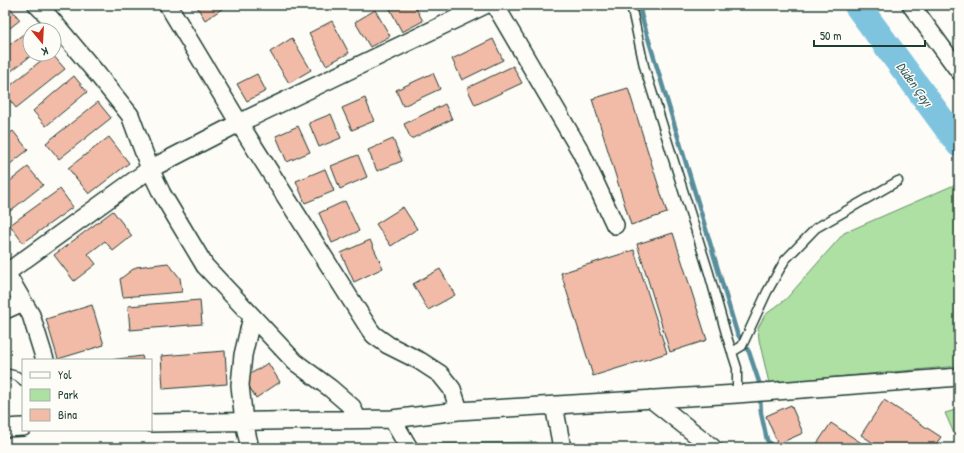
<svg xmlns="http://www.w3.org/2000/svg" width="964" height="453" viewBox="0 0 964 453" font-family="'Patrick Hand',sans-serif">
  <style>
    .green { fill: #ade0a2; stroke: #668e6b }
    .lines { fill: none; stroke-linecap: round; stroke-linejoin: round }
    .stream { stroke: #598e9b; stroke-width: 4.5 }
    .river { stroke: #7fc4df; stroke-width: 27 }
    .building { fill: #f2bba7; stroke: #1f3d34 }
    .lane-casing { stroke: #1f3d34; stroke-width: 11 }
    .street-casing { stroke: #1f3d34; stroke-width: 20 }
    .lane { stroke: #fdfcf7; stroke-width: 8 }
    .street { stroke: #fdfcf7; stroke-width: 17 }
    .labels { text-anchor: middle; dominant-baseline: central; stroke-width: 3; stroke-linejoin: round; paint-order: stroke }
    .water-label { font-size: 13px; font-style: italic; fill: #375f5f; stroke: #fdfcf7 }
  </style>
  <rect width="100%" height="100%" fill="#fdfcf7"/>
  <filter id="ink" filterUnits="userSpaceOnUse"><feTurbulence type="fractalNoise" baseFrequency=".025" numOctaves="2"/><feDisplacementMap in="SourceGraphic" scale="8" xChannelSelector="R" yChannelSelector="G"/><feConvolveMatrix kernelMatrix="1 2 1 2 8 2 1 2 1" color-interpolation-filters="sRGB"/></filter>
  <g filter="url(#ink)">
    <path class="green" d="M 954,185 L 959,192 L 959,366 L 769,383 L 759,340 L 758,328 L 765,315 L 786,299 L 844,233 Z
      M 959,409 L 959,445 L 945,413 Z
      M 536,442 L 538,448 L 423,448 L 420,444 Z"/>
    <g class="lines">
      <path class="stream" d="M 639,5 L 642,18 L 696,196 L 737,333 L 749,352 L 759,382 L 759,389
        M 760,396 L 761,413 L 767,440 L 773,448"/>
      <path class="river" d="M 857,5 L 959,144"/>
    </g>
    <path class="building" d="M 5,5 L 8,5 L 20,20 L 5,32 Z
      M 196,5 L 228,5 L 205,20 Z
      M 388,5 L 414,5 L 423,21 L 402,32 Z
      M 375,10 L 390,36 L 370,47 L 355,22 Z
      M 332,21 L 349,53 L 326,65 L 309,33 Z
      M 29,30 L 30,32 L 30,54 L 33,54 L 5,76 L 5,48 Z
      M 292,38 L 311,70 L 289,83 L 270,52 Z
      M 493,39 L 503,60 L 462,80 L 452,59 Z
      M 49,54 L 52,54 L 65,69 L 16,108 L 5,94 L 5,90 Z
      M 513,66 L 522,83 L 475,105 L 467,88 Z
      M 433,73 L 440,89 L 403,106 L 396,90 Z
      M 257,74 L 266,91 L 247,101 L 237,84 Z
      M 74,76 L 87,92 L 46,126 L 33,111 Z
      M 628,88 L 667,213 L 631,225 L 592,99 Z
      M 365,98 L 374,121 L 352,130 L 342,108 Z
      M 98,102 L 111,118 L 59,159 L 46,143 Z
      M 445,104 L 452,119 L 411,139 L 404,124 Z
      M 331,114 L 341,138 L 319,147 L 309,123 Z
      M 298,126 L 310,152 L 287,162 L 276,136 Z
      M 13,131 L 28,150 L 5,168 L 5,137 Z
      M 109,137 L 129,163 L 89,194 L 68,168 Z
      M 393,139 L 402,161 L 377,171 L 368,150 Z
      M 358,155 L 367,177 L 340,189 L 331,166 Z
      M 28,167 L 43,185 L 5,215 L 5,185 Z
      M 325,169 L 334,191 L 305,203 L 296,181 Z
      M 60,189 L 73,207 L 23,243 L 10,225 Z
      M 345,201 L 359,231 L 332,243 L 319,213 Z
      M 403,207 L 417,229 L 391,246 L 376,224 Z
      M 113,211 L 132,236 L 113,251 L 105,241 L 88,254 L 96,264 L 74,281 L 54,255 Z
      M 673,233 L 707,340 L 670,352 L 637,244 Z
      M 370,240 L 383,268 L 354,282 L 341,253 Z
      M 634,250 L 667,353 L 593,376 L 561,273 Z
      M 168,263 L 180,278 L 182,292 L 123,297 L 120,279 L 136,267 Z
      M 440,269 L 455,295 L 428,310 L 413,284 Z
      M 200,300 L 202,324 L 130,330 L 128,306 Z
      M 92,305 L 104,345 L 58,359 L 46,319 Z
      M 225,351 L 227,384 L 163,389 L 161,356 Z
      M 142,356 L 143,360 L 110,360 Z
      M 268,363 L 280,382 L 256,398 L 244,378 Z
      M 884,400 L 941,437 L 933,448 L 881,448 L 861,435 Z
      M 791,405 L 803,433 L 778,444 L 766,416 Z
      M 831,423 L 869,448 L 814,448 Z"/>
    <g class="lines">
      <defs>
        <path id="lane" d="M 631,5 L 644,66 L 709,273 L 727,337 L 737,368 L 737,394
          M 732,352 L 742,346 L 767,292 L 785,260 L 816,228 L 898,181
          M 5,373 L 17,376 L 23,381"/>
        <path id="street" d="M 37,5 L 50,18 L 98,75 L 130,115 L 150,169 L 162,194 L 205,266 L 295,362 L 330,388 L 352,407 L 356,416 L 357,419
          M 168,5 L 239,123 L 370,330 L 374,335 L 388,345 L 420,361 L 440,374 L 452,389 L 457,404 L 458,411
          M 495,5 L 581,152 L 615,225
          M 911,5 L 959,71
          M 5,271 L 31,315 L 45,360
          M 6,273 L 150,169 L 239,123 L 485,5
          M 5,310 L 23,302
          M 651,399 L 713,448
          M 554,405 L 562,448
          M 392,419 L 409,448
          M 151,423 L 392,419 L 458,411 L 737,394 L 959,377
          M 5,428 L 23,427
          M 250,448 L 244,422 L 240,385 L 243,355 L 252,317"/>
      </defs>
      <use href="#lane" class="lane-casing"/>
      <use href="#street" class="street-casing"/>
      <use href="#lane" class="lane"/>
      <use href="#street" class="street"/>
    </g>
  </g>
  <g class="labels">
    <g class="water-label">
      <text transform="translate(915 84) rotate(54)">Düden Çayı</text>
    </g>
  </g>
  <rect width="964" height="453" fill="none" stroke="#fdfcf7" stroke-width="20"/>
  <rect x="10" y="10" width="944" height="433" fill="none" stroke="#1f3d34" stroke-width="1.5" filter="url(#ink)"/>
  <rect x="22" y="359" width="130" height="72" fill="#fdfcf7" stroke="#a4b0a9"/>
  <rect x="30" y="372" width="20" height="6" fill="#fdfcf7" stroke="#a4b0a9"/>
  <text x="58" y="379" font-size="12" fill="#1f3d34">Yol</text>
  <rect x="30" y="389" width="20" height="12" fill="#ade0a2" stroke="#a4b0a9"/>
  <text x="58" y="399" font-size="12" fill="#1f3d34">Park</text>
  <rect x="30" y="409" width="20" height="12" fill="#f2bba7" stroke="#a4b0a9"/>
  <text x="58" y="419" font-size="12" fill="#1f3d34">Bina</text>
  <g transform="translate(42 42) rotate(162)"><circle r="19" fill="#fdfcf7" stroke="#a4b0a9"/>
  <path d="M0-3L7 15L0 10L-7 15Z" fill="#c8321e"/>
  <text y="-6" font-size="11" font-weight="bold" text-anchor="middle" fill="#1f3d34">K</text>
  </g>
  <path d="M814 40v6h111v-6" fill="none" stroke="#1f3d34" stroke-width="2"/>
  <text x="820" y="40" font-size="12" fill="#1f3d34" stroke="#fdfcf7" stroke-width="3" paint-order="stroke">50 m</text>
</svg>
